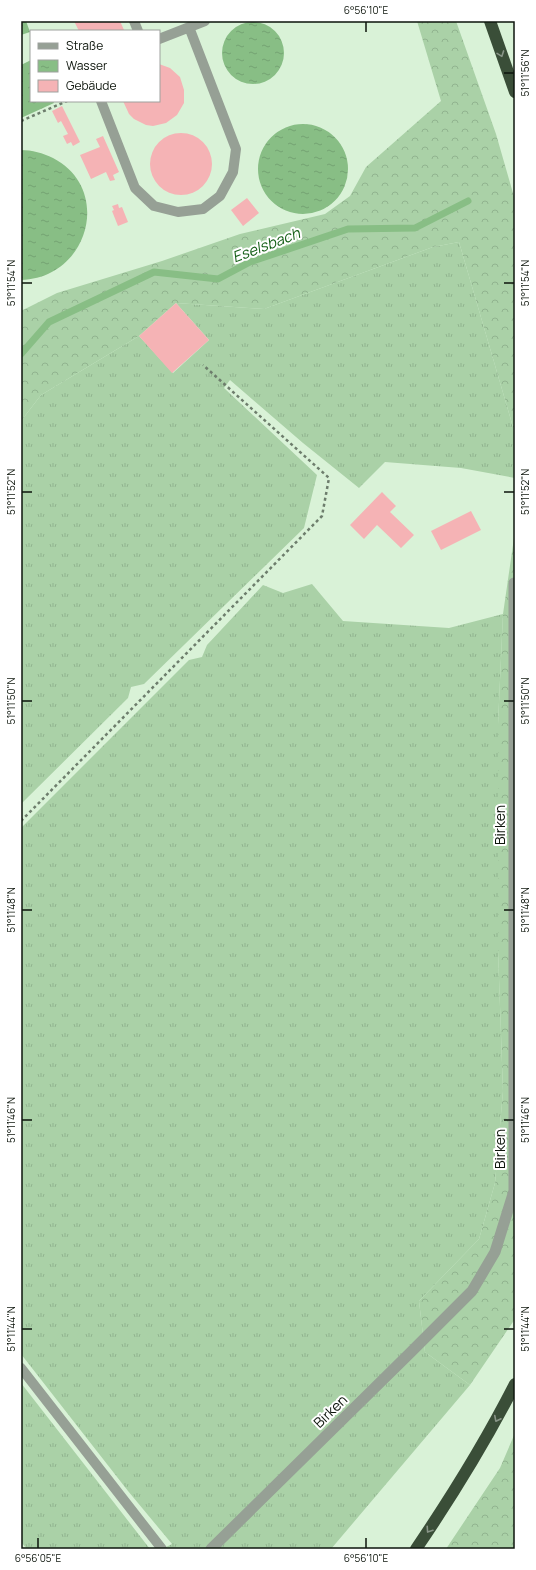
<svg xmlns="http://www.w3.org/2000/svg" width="536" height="1570" viewBox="0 0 536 1570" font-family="Manrope,sans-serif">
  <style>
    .grass { fill: url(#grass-tufts) }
    .forest { fill: url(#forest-crowns) }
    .water { fill: url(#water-ripples) }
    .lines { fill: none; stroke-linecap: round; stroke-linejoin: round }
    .stream { stroke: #88be85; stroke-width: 7 }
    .building { fill: #f5b3b5 }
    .path { stroke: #6d7d6c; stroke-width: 2.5; stroke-dasharray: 3 3; stroke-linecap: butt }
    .service { stroke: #96a095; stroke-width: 10 }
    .minor { stroke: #96a095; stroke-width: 11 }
    .motorway { stroke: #3a4e38; stroke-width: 12 }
    .oneway { stroke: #899588 }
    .ticks { fill: none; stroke: #0d150c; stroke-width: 1.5 }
    .labels { text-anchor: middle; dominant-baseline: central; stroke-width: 4; stroke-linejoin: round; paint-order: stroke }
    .street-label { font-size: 14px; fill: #0d150c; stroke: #fff }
    .water-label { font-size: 15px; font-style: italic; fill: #125d14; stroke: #fff }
    .neatline { fill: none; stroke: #0d150c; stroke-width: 1.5 }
    .ticks-label { font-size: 10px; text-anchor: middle; fill: #0d150c }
  </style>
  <defs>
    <pattern id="grass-tufts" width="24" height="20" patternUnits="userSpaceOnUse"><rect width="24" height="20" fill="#aad1a7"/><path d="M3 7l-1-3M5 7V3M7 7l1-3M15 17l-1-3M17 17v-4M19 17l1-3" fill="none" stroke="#91b38f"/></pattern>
    <pattern id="forest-crowns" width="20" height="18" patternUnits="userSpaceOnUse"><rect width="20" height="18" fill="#aad1a7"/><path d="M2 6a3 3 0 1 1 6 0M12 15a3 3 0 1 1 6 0" fill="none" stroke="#91b38f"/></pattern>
    <pattern id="water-ripples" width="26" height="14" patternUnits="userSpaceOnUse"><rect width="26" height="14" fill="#88be85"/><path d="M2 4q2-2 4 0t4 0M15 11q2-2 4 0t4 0" fill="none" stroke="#74a272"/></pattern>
  </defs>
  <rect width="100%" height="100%" fill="#d9f2d7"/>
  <path class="grass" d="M 459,242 L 513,427 L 515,439 L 515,478 L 461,468 L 385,462 L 359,488 L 303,443 L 230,380 L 224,388 L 317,475 L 304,528 L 144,684 L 131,687 L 128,698 L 21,804 L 21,421 L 41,395 L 139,336 L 173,373 L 209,340 L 176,303 L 264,309 L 433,247 Z
    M 312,584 L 343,621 L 449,628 L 503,614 L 498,724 L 498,950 L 503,1091 L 495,1183 L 479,1239 L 419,1301 L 425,1352 L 470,1385 L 331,1549 L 162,1549 L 172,1544 L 128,1491 L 21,1354 L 21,828 L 189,660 L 202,657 L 207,645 L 263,585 L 283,593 Z
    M 21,1383 L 150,1549 L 27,1549 L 21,1542 Z"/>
  <path class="forest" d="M 417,21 L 456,21 L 496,134 L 515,200 L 515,439 L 513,427 L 459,242 L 433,247 L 264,309 L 176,303 L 139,336 L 41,395 L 21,421 L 21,311 L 57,293 L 162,261 L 240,234 L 325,214 L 350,196 L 366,167 L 441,101 Z
    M 515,531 L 515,1319 L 470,1385 L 425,1352 L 419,1301 L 479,1239 L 495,1183 L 503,1091 L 498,950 L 498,724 L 503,614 Z
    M 515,1433 L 515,1549 L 446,1549 L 500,1468 Z"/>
  <path class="water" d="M 21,21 L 26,21 L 30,32 L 21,35 Z
    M222 53a31 31 0 1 1 62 0a31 31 0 1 1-62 0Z
    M 31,60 L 31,101 L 53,101 L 54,103 L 21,118 L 21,65 Z
    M258 169a45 45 0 1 1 90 0a45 45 0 1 1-90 0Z
    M 21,150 C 32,150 43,153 53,158 C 113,189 89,278 21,280 Z"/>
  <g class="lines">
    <path class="stream" d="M 21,354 L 49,322 L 154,272 L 218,279 L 250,262 L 348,229 L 415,228 L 468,201"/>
  </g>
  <path class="building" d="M 74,21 L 120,21 L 124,30 L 79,31 Z
    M 159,64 L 170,68 L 180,77 L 184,90 L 184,103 L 177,115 L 166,123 L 153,126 L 146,125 L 134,119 L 129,114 L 123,101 L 159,101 Z
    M 62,106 L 80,142 L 73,146 L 71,142 L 67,144 L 63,136 L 68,134 L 61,121 L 58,123 L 52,111 Z
    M150 164a31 31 0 1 1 62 0a31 31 0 1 1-62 0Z
    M 103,136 L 119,172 L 113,175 L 115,180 L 110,181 L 106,172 L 91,179 L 80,155 L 100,147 L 96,139 Z
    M 247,198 L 259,213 L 243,226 L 231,210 Z
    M 118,204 L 119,208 L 122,207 L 128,222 L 118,226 L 112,211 L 114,210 L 112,206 Z
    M 176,303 L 209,340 L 172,373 L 139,336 Z
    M 382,492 L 396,506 L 390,512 L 414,535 L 401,548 L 377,525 L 364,539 L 350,525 Z
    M 471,511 L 481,530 L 441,550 L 431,531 Z"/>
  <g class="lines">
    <path class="path" d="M 21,121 L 67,101
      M 21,821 L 322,516 L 329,478 L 203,365"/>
    <path class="service" d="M 134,21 L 138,31
      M 159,39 L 205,21
      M 101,101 L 135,188 L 154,206 L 178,212 L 203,209 L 220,196 L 233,172 L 236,149 L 189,27
      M 21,1368 L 162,1549"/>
    <path class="minor" d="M 211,1549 L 411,1352 L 472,1291 L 495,1252 L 514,1191 L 514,583"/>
    <path class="motorway" d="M 490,21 L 515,92
      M 416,1549 C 452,1496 486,1441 515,1384"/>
  </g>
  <defs><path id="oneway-chevron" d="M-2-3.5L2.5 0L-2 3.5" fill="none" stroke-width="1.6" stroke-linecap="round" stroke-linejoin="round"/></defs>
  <g class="oneway">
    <use href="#oneway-chevron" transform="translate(501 54) rotate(70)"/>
    <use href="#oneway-chevron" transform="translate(497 1419) rotate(117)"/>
    <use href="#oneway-chevron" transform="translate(429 1530) rotate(124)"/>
  </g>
  <path class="ticks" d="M 366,22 L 366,32M 504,73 L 514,73M 22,283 L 32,283M 504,283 L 514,283M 22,492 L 32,492M 504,492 L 514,492M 22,701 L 32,701M 504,701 L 514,701M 22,910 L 32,910M 504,910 L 514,910M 22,1120 L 32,1120M 504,1120 L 514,1120M 22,1329 L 32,1329M 504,1329 L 514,1329M 38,1538 L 38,1548M 366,1538 L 366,1548"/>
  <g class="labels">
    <g class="street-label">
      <text transform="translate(499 825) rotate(-90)">Birken</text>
      <text transform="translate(499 1149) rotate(-90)">Birken</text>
      <text transform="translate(330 1411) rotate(-44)">Birken</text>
    </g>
    <g class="water-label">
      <text transform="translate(266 245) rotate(-21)">Eselsbach</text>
    </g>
  </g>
  <rect width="536" height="1570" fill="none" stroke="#ffffff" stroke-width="44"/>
  <rect x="30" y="30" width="130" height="72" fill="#ffffff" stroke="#9ea19e"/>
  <rect x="38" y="43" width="20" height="6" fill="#96a095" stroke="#9ea19e"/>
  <text x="66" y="50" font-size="12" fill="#0d150c">Straße</text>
  <rect x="38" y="60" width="20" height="12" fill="url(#water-ripples)" stroke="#9ea19e"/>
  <text x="66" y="70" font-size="12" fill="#0d150c">Wasser</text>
  <rect x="38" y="80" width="20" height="12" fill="#f5b3b5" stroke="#9ea19e"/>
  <text x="66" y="90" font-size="12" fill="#0d150c">Gebäude</text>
  <rect x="22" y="22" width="492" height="1526" class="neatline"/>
  <g class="ticks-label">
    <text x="366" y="14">6°56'10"E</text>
    <text transform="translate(525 73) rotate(-90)" y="4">51°11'56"N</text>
    <text transform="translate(11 283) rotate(-90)" y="4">51°11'54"N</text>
    <text transform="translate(525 283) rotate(-90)" y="4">51°11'54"N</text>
    <text transform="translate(11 492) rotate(-90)" y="4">51°11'52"N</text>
    <text transform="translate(525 492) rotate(-90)" y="4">51°11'52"N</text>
    <text transform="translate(11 701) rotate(-90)" y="4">51°11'50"N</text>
    <text transform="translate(525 701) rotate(-90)" y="4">51°11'50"N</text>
    <text transform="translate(11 910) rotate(-90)" y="4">51°11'48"N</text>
    <text transform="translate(525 910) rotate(-90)" y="4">51°11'48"N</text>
    <text transform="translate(11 1120) rotate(-90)" y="4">51°11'46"N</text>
    <text transform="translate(525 1120) rotate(-90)" y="4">51°11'46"N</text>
    <text transform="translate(11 1329) rotate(-90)" y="4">51°11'44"N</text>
    <text transform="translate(525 1329) rotate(-90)" y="4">51°11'44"N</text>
    <text x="38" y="1562">6°56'05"E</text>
    <text x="366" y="1562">6°56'10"E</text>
  </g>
</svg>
